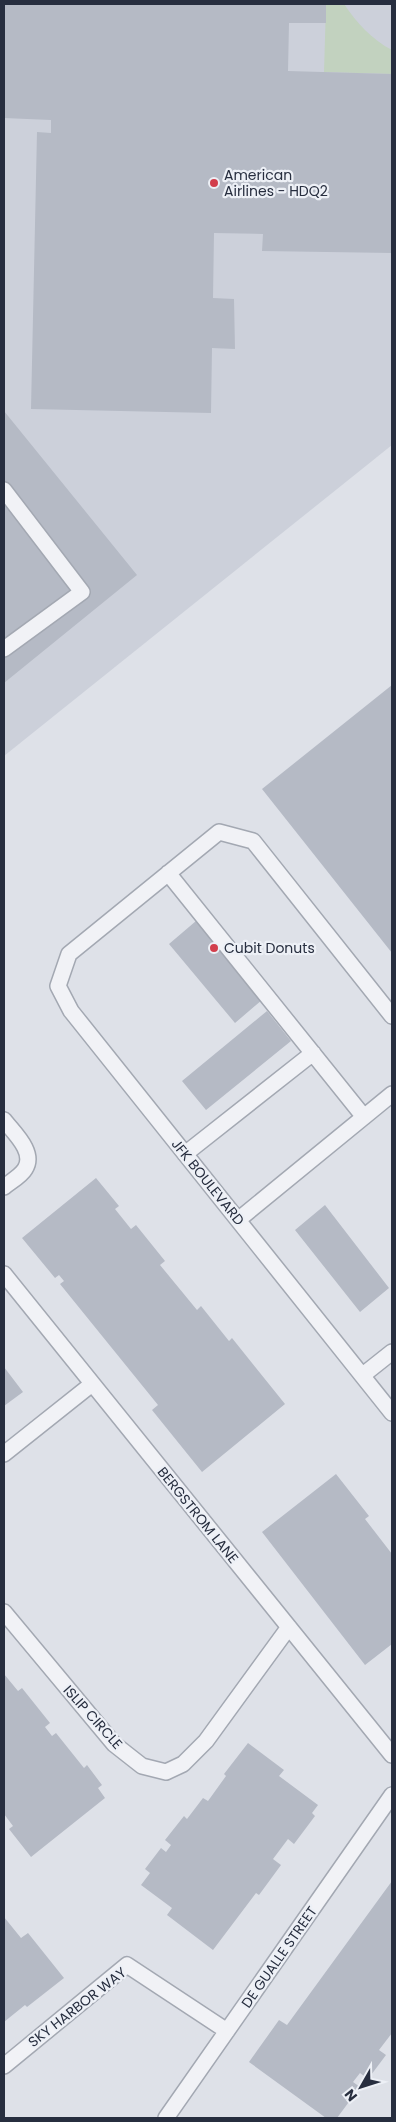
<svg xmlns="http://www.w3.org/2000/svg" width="396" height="2122" viewBox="0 0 396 2122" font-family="Poppins,sans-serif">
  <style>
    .built { fill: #ccd0da }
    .green { fill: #c2d2bf }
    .building { fill: #b5bac5 }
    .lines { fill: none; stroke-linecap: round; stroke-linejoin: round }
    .service-casing { stroke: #a3a8b2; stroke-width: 18 }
    .service { stroke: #f1f2f6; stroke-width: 15 }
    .poi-dot { fill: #d23e4c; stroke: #edf0f6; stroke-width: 2 }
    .labels { text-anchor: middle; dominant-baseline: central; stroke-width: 4.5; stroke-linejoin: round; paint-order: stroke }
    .poi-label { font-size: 14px; fill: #272e3f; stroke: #edf0f6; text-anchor: start }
    .street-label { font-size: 14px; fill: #272e3f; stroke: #edf0f6 }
  </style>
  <rect width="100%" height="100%" fill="#dee1e8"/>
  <path class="built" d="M 4,4 L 392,4 L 392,445 L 4,756 Z"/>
  <path class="green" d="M 326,4 L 344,4 C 357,23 371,39 392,50 L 392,74 L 324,72 Z"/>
  <path class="building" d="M 4,4 L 326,4 L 326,23 L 289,23 L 288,71 L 392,74 L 392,253 L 262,251 L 263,234 L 214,233 L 213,298 L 234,299 L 235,349 L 212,348 L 211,413 L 31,409 L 37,132 L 51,133 L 51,120 L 4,118 Z
    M 4,411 L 137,575 L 4,683 Z
    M 392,685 L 392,953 L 262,789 Z
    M 196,921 L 262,1000 L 235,1023 L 169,944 Z
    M 267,1011 L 291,1041 L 206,1110 L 182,1081 Z
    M 96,1178 L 119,1206 L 115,1209 L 131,1229 L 136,1225 L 165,1261 L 160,1265 L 197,1310 L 201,1306 L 229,1341 L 232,1338 L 285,1404 L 202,1472 L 152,1410 L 158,1405 L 60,1284 L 64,1281 L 59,1275 L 55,1278 L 22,1238 Z
    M 325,1205 L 389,1288 L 360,1312 L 295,1230 Z
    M 4,1367 L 23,1392 L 4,1406 Z
    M 336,1474 L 369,1516 L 365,1519 L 392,1554 L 392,1644 L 365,1665 L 262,1532 Z
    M 4,1674 L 18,1691 L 22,1688 L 50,1723 L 45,1727 L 52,1736 L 56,1733 L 84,1768 L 87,1765 L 102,1785 L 98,1788 L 105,1798 L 31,1857 L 9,1829 L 13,1826 L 4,1814 Z
    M 248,1743 L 284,1770 L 279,1776 L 318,1805 L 312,1813 L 315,1816 L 294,1844 L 288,1839 L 273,1859 L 281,1865 L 259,1895 L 256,1893 L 213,1950 L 167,1915 L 172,1908 L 141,1885 L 150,1873 L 145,1869 L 161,1848 L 166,1852 L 171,1845 L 165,1840 L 184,1816 L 187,1819 L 203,1798 L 208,1801 L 226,1776 L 224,1774 Z
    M 392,1881 L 392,2033 L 379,2050 L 386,2055 L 368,2079 L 360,2073 L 353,2082 L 360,2087 L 337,2118 L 326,2118 L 249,2062 L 279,2020 L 287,2025 Z
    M 4,1917 L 21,1938 L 28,1933 L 64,1978 L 27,2007 L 25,2005 L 4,2022 Z"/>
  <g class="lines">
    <defs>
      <path id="service" d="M 4,490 L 82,592 L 4,649
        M 168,873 L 364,1117
        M 392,1016 L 253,841 L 219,832 L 69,954 L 58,986 L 71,1011 L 392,1413
        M 4,1120 C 13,1132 36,1152 25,1169 C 21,1176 10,1182 4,1187
        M 185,1154 L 313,1053
        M 238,1220 L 392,1094
        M 4,1274 L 392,1755
        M 363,1375 L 392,1352
        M 4,1454 L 92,1384
        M 4,1612 L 114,1744 L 142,1766 L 166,1772 L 183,1764 L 206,1741 L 289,1627
        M 4,2066 L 127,1965 L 227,2031
        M 166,2118 L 392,1795"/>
    </defs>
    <use href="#service" class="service-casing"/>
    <use href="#service" class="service"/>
  </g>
  <g class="poi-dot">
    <circle cx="214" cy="183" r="5"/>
    <circle cx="214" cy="948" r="5"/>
  </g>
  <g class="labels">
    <g class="poi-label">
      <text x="224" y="175">American<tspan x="224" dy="16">Airlines - HDQ2</tspan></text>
      <text x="224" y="948">Cubit Donuts</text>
    </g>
    <g class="street-label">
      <text transform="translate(208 1182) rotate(51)">JFK BOULEVARD</text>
      <text transform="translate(198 1515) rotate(51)">BERGSTROM LANE</text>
      <text transform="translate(93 1717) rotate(48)">ISLIP CIRCLE</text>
      <text transform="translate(279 1957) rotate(-55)">DE GUALLE STREET</text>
      <text transform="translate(77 2007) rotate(-38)">SKY HARBOR WAY</text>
    </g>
  </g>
  <rect width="396" height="2122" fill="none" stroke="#272e3f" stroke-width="10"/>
  <g transform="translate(361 2087) rotate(231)" stroke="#edf0f6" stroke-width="4" paint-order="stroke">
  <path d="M0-4L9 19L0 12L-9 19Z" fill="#272e3f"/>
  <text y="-8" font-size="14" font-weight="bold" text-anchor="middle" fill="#272e3f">N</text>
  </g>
</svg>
